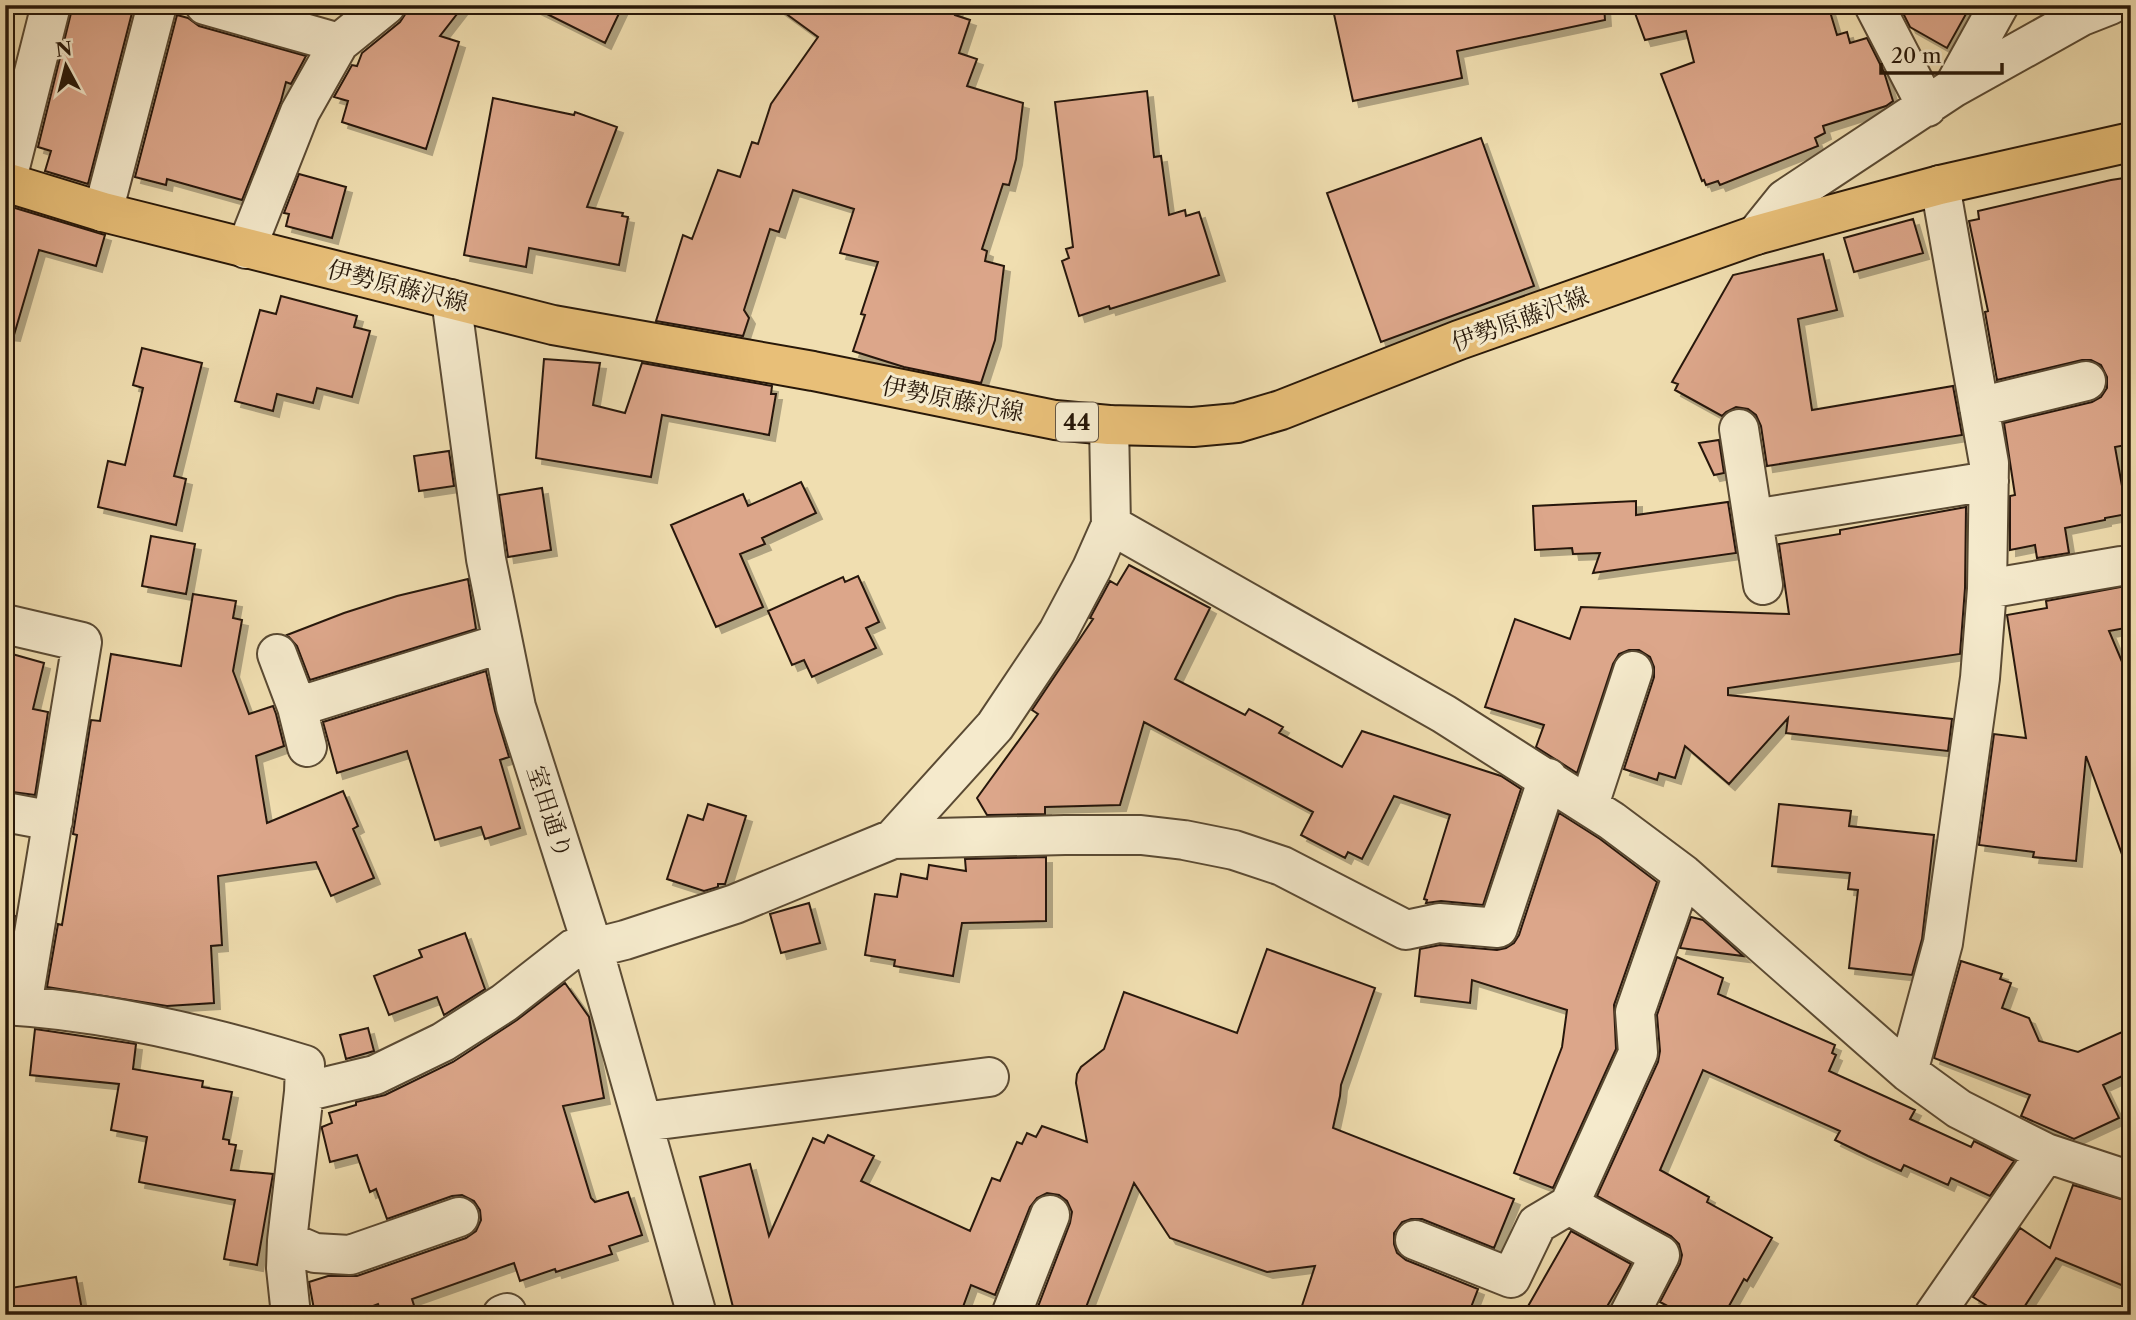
<svg xmlns="http://www.w3.org/2000/svg" width="2136" height="1320" viewBox="0 0 2136 1320" font-family="'Libre Caslon Text','Noto Serif JP',serif">
  <style>
    .building { fill: #dca68a; stroke: #281809; stroke-width: 2; filter: url(#shadow) }
    .lines { fill: none; stroke-linecap: round; stroke-linejoin: round }
    .minor-casing { stroke: #5a4a33; stroke-width: 42 }
    .major-casing { stroke: #281809; stroke-width: 42 }
    .minor { stroke: #f5eacc; stroke-width: 38 }
    .major { stroke: #e8bf78; stroke-width: 38 }
    .labels { text-anchor: middle; dominant-baseline: central; stroke-width: 6; stroke-linejoin: round; paint-order: stroke }
    .shield { fill: #f5eacc; stroke: #665744; stroke-width: 2 }
    .shield-label { font-size: 23px; font-weight: bold; fill: #281809 }
    .street-label { font-size: 24px; fill: #281809; stroke: #f5eacc }
  </style>
  <defs>
    <filter id="shadow"><feDropShadow dx="6" dy="6" stdDeviation="0" flood-color="#0004"/></filter>
  </defs>
  <rect width="100%" height="100%" fill="#f0deb0"/>
  <filter id="stains"><feTurbulence type="fractalNoise" baseFrequency=".00286" numOctaves="4"/><feColorMatrix values="0 0 0 0 .2 0 0 0 0 .09 0 0 0 0 .02 0 0 0 .5 -.17"/></filter>
  <radialGradient id="worn" r=".72"><stop offset=".6" stop-color="#630" stop-opacity="0"/><stop offset="1" stop-color="#630" stop-opacity=".3"/></radialGradient>
  <path class="building" d="M 73,5 L 134,5 L 88,184 L 45,171 L 51,151 L 38,147 Z
    M 407,5 L 464,5 L 440,36 L 459,42 L 426,149 L 342,122 L 348,101 L 334,97 L 352,65 L 357,66 L 362,53 L 400,22 L 406,13 Z
    M 529,5 L 623,5 L 605,43 Z
    M 774,5 L 958,5 L 955,15 L 970,20 L 959,53 L 977,59 L 967,86 L 1023,103 L 1016,159 L 1009,185 L 1003,184 L 982,249 L 987,251 L 985,261 L 1004,266 L 995,340 L 981,383 L 904,367 L 853,351 L 865,315 L 861,314 L 878,262 L 840,253 L 854,209 L 793,190 L 779,232 L 770,229 L 744,310 L 749,318 L 743,336 L 656,321 L 683,235 L 692,239 L 718,170 L 740,177 L 752,142 L 758,144 L 771,104 L 818,37 Z
    M 1332,5 L 1604,5 L 1605,20 L 1457,51 L 1462,78 L 1353,101 Z
    M 1632,5 L 1828,5 L 1837,35 L 1847,32 L 1850,43 L 1867,38 L 1884,72 L 1893,101 L 1886,106 L 1823,126 L 1825,133 L 1815,138 L 1818,146 L 1720,185 L 1718,181 L 1706,185 L 1704,180 L 1702,181 L 1661,74 L 1694,62 L 1686,31 L 1645,40 Z
    M 1899,5 L 1971,5 L 1947,48 L 1910,27 Z
    M 177,15 L 188,18 L 199,26 L 306,56 L 291,84 L 286,82 L 281,101 L 242,200 L 167,179 L 166,185 L 135,177 Z
    M 1147,91 L 1154,157 L 1161,156 L 1169,215 L 1185,210 L 1186,216 L 1199,212 L 1219,275 L 1110,309 L 1109,306 L 1079,316 L 1062,261 L 1069,258 L 1066,249 L 1073,247 L 1055,102 Z
    M 493,98 L 574,115 L 575,112 L 617,127 L 587,207 L 623,213 L 622,216 L 628,217 L 619,265 L 529,248 L 526,267 L 464,255 Z
    M 1481,138 L 1534,286 L 1381,342 L 1327,193 Z
    M 299,174 L 346,187 L 332,238 L 286,226 L 289,214 L 284,213 Z
    M 2131,177 L 2131,444 L 2115,447 L 2127,514 L 2105,518 L 2105,520 L 2065,528 L 2069,553 L 2037,558 L 2035,545 L 2010,550 L 2010,496 L 2015,495 L 2004,423 L 2092,402 L 2101,397 L 2107,388 L 2107,377 L 2101,365 L 2091,360 L 2082,360 L 1997,380 L 1985,312 L 1988,311 L 1969,221 L 1979,219 L 1978,211 L 2111,180 Z
    M 5,205 L 105,235 L 96,266 L 39,250 L 14,335 L 5,334 Z
    M 1913,219 L 1923,253 L 1854,272 L 1844,238 Z
    M 1823,254 L 1837,310 L 1798,319 L 1812,410 L 1953,386 L 1962,435 L 1767,466 L 1761,426 L 1756,415 L 1748,409 L 1736,407 L 1726,412 L 1722,416 L 1675,390 L 1678,384 L 1672,382 L 1733,275 Z
    M 281,296 L 357,316 L 354,327 L 370,331 L 352,397 L 317,388 L 313,403 L 277,394 L 273,411 L 235,401 L 260,310 L 276,314 Z
    M 142,348 L 202,363 L 174,476 L 186,479 L 176,525 L 98,507 L 108,461 L 125,465 L 143,388 L 133,385 Z
    M 544,359 L 600,363 L 593,405 L 625,413 L 642,363 L 772,386 L 771,394 L 776,394 L 769,435 L 662,415 L 651,477 L 536,458 Z
    M 1719,440 L 1724,473 L 1714,475 L 1699,443 Z
    M 449,451 L 454,486 L 419,491 L 414,456 Z
    M 801,482 L 816,513 L 762,538 L 765,544 L 740,554 L 763,607 L 716,627 L 671,525 L 743,494 L 748,506 Z
    M 542,488 L 551,550 L 508,557 L 499,495 Z
    M 1636,501 L 1636,515 L 1728,502 L 1736,553 L 1593,573 L 1600,553 L 1573,554 L 1572,548 L 1535,550 L 1533,506 Z
    M 1966,507 L 1965,588 L 1960,654 L 1728,688 L 1728,695 L 1952,719 L 1948,751 L 1786,733 L 1788,718 L 1729,784 L 1685,746 L 1675,778 L 1659,773 L 1657,780 L 1624,769 L 1654,677 L 1654,667 L 1650,657 L 1639,650 L 1629,650 L 1619,654 L 1613,664 L 1577,773 L 1536,747 L 1544,725 L 1485,707 L 1515,619 L 1570,639 L 1581,607 L 1789,614 L 1779,544 L 1840,534 L 1840,530 Z
    M 151,536 L 195,544 L 186,594 L 142,586 Z
    M 1129,565 L 1210,608 L 1175,679 L 1245,715 L 1249,709 L 1283,727 L 1279,733 L 1342,767 L 1362,731 L 1501,776 L 1521,789 L 1483,905 L 1441,901 L 1426,903 L 1427,900 L 1424,899 L 1450,815 L 1394,796 L 1362,859 L 1348,852 L 1345,858 L 1301,835 L 1313,812 L 1144,722 L 1120,805 L 1045,807 L 1045,814 L 987,815 L 977,798 L 1038,714 L 1032,710 L 1093,619 L 1090,618 L 1110,581 L 1117,585 Z
    M 858,576 L 879,622 L 866,628 L 876,648 L 812,677 L 804,660 L 792,665 L 768,611 L 843,577 L 845,582 Z
    M 468,579 L 476,629 L 310,680 L 297,646 L 287,635 L 344,613 L 397,596 Z
    M 2131,585 L 2131,627 L 2109,631 L 2131,683 L 2131,867 L 2127,868 L 2086,756 L 2076,861 L 2033,857 L 2034,852 L 1979,845 L 1994,734 L 2026,738 L 2007,615 L 2047,608 L 2046,601 Z
    M 193,594 L 236,601 L 233,618 L 242,620 L 233,671 L 249,714 L 273,706 L 276,714 L 284,746 L 256,756 L 267,823 L 343,791 L 358,826 L 353,829 L 374,878 L 331,896 L 316,862 L 218,876 L 222,945 L 211,946 L 214,1003 L 167,1006 L 47,987 L 58,924 L 62,925 L 77,835 L 73,834 L 91,720 L 100,721 L 111,654 L 181,666 Z
    M 5,652 L 44,663 L 33,709 L 48,712 L 35,795 L 5,791 Z
    M 486,671 L 495,711 L 509,757 L 500,760 L 520,828 L 485,839 L 481,827 L 435,840 L 407,751 L 337,773 L 323,722 Z
    M 708,804 L 746,816 L 725,884 L 718,884 L 718,887 L 704,891 L 667,879 L 688,815 L 703,820 Z
    M 1779,804 L 1851,811 L 1849,826 L 1934,835 L 1922,939 L 1912,975 L 1849,968 L 1858,890 L 1848,889 L 1850,873 L 1772,866 Z
    M 1559,813 L 1600,839 L 1657,882 L 1614,1005 L 1616,1049 L 1553,1188 L 1514,1173 L 1562,1047 L 1567,1010 L 1472,980 L 1470,1003 L 1415,996 L 1420,949 L 1440,945 L 1497,950 L 1506,948 L 1514,943 L 1519,935 Z
    M 1046,857 L 1046,921 L 962,923 L 953,976 L 894,966 L 895,960 L 865,955 L 875,894 L 897,897 L 901,874 L 927,879 L 929,865 L 966,871 L 965,859 Z
    M 809,903 L 820,943 L 781,953 L 770,914 Z
    M 5,914 L 15,916 L 7,965 L 5,965 Z
    M 1691,917 L 1703,920 L 1743,956 L 1680,948 Z
    M 465,933 L 485,989 L 444,1015 L 437,997 L 389,1015 L 374,976 L 422,957 L 419,950 Z
    M 1267,949 L 1375,988 L 1341,1085 L 1340,1096 L 1333,1128 L 1514,1199 L 1494,1248 L 1422,1219 L 1411,1219 L 1402,1222 L 1394,1233 L 1394,1244 L 1397,1253 L 1406,1260 L 1478,1289 L 1468,1315 L 1299,1315 L 1315,1266 L 1267,1272 L 1170,1238 L 1134,1183 L 1083,1315 L 1042,1315 L 1036,1312 L 1070,1223 L 1072,1212 L 1067,1201 L 1059,1195 L 1047,1193 L 1037,1198 L 1030,1207 L 995,1295 L 971,1285 L 960,1315 L 735,1315 L 700,1177 L 750,1164 L 769,1236 L 813,1138 L 824,1143 L 828,1135 L 874,1156 L 861,1181 L 970,1231 L 992,1178 L 1000,1181 L 1017,1142 L 1022,1144 L 1027,1133 L 1036,1137 L 1042,1126 L 1087,1142 L 1076,1083 L 1077,1074 L 1081,1067 L 1104,1049 L 1124,992 L 1237,1033 Z
    M 1677,957 L 1723,978 L 1718,994 L 1835,1045 L 1832,1053 L 1836,1055 L 1829,1071 L 1915,1110 L 1910,1119 L 1971,1147 L 1974,1141 L 2014,1161 L 1990,1196 L 1951,1178 L 1948,1185 L 1904,1165 L 1901,1171 L 1868,1156 L 1835,1140 L 1840,1131 L 1703,1070 L 1660,1170 L 1709,1197 L 1707,1202 L 1772,1238 L 1747,1281 L 1744,1279 L 1724,1315 L 1684,1315 L 1660,1302 L 1680,1264 L 1682,1255 L 1679,1244 L 1671,1236 L 1597,1196 L 1658,1062 L 1660,1051 L 1657,1015 Z
    M 1961,961 L 2002,974 L 2000,979 L 2011,983 L 2002,1008 L 2029,1018 L 2039,1041 L 2078,1052 L 2131,1028 L 2131,1072 L 2103,1085 L 2119,1118 L 2074,1139 L 2021,1116 L 2030,1095 L 1934,1058 Z
    M 565,983 L 589,1017 L 604,1098 L 563,1106 L 591,1198 L 595,1202 L 628,1192 L 642,1235 L 609,1246 L 612,1254 L 556,1272 L 555,1269 L 520,1281 L 514,1263 L 412,1299 L 417,1315 L 382,1315 L 378,1304 L 350,1315 L 315,1315 L 309,1282 L 328,1276 L 357,1276 L 466,1238 L 476,1231 L 481,1220 L 480,1210 L 474,1201 L 462,1195 L 452,1196 L 387,1219 L 376,1189 L 370,1192 L 357,1155 L 330,1162 L 322,1129 L 322,1127 L 332,1123 L 329,1113 L 356,1105 L 356,1102 L 385,1095 L 453,1062 L 517,1020 Z
    M 368,1028 L 374,1051 L 346,1059 L 340,1035 Z
    M 35,1029 L 136,1044 L 133,1069 L 203,1081 L 202,1087 L 232,1092 L 223,1139 L 229,1140 L 229,1144 L 236,1145 L 231,1170 L 273,1174 L 257,1265 L 224,1259 L 235,1200 L 139,1182 L 147,1137 L 111,1130 L 119,1084 L 30,1075 Z
    M 2073,1185 L 2131,1202 L 2131,1289 L 2056,1258 L 2019,1315 L 2002,1315 L 1973,1297 L 2020,1228 L 2050,1248 Z
    M 1571,1231 L 1631,1264 L 1622,1281 L 1602,1315 L 1523,1315 Z
    M 76,1277 L 83,1315 L 5,1315 L 5,1289 Z"/>
  <g class="lines">
    <defs>
      <path id="minor" d="M 205,5 L 339,43
        M 1874,5 L 1927,107
        M 1953,88 L 1999,5
        M 6,183 L 51,5
        M 103,212 L 157,5
        M 1756,235 L 1785,199 L 1953,88 L 2082,16 L 2110,5
        M 246,249 L 300,112 L 339,43 L 386,5
        M 451,299 L 486,559 L 516,707 L 593,948 L 697,1315
        M 1979,407 L 2086,381
        M 1739,429 L 1763,585
        M 1753,519 L 1989,481
        M 1111,525 L 1444,714 L 1612,821 L 1683,874 L 1908,1072 L 1959,1109 L 2046,1153 L 2131,1181
        M 1987,589 L 2121,566
        M 5,624 L 82,642 L 22,1006
        M 277,654 L 297,707 L 307,747
        M 297,707 L 503,643
        M 1589,805 L 1633,671
        M 5,812 L 53,821
        M 893,839 L 995,726 L 1058,632 L 1092,568 L 1111,525 L 1109,425
        M 5,1005 C 106,1011 208,1035 305,1065 L 304,1092 L 375,1075 L 443,1042 L 504,1003 L 573,949 L 593,948 L 625,940 L 735,904 L 893,839 L 1065,835 L 1141,835 L 1184,840 L 1234,850 L 1282,866 L 1406,930 L 1439,923 L 1498,928 L 1548,778
        M 1908,1072 L 1943,943 L 1980,678 L 1987,589 L 1989,463 L 1940,185
        M 643,1122 L 989,1077
        M 1415,1240 L 1511,1278 L 1537,1224 L 1569,1205
        M 287,1241 L 315,1253 L 350,1255 L 459,1217
        M 291,1315 L 286,1268 L 287,1241 L 304,1092
        M 502,1315 L 507,1313
        M 1011,1315 L 1050,1215
        M 1629,1315 L 1660,1255 L 1569,1205 L 1638,1053 L 1635,1012 L 1683,874
        M 1934,1315 L 2046,1153"/>
      <path id="major" d="M 5,182 L 103,212 L 553,325 L 813,371 L 1055,420 L 1109,425 L 1193,427 L 1237,423 L 1281,410 L 1459,340 L 1756,235 L 1940,185 L 2131,142"/>
    </defs>
    <use href="#minor" class="minor-casing"/>
    <use href="#major" class="major-casing"/>
    <use href="#minor" class="minor"/>
    <use href="#major" class="major"/>
  </g>
  <g class="labels">
    <rect class="shield" x="1056" y="402.5" width="42" height="39" rx="5"/>
    <g class="shield-label">
      <text x="1077" y="422">44</text>
    </g>
    <g class="street-label">
      <text transform="translate(398 286) rotate(14)">伊勢原藤沢線</text>
      <text transform="translate(1520 319) rotate(-20)">伊勢原藤沢線</text>
      <text transform="translate(953 399) rotate(11)">伊勢原藤沢線</text>
      <text transform="translate(550 812) rotate(72)">室田通り</text>
    </g>
  </g>
  <rect width="2136" height="1320" fill="none" stroke="#f0deb0" stroke-width="28"/>
  <rect x="7" y="7" width="2122" height="1306" fill="none" stroke="#281809" stroke-width="3.5"/>
  <rect x="14" y="14" width="2108" height="1292" fill="none" stroke="#281809" stroke-width="2"/>
  <g transform="translate(66 66) rotate(353)" stroke="#f5eacc" stroke-width="5" paint-order="stroke">
  <path d="M0-5L12 26L0 18L-12 26Z" fill="#281809"/>
  <text y="-10" font-size="19" font-weight="bold" text-anchor="middle" fill="#281809">N</text>
  </g>
  <path d="M1881 63v10h121v-10" fill="none" stroke="#281809" stroke-width="3.5"/>
  <text x="1891" y="63" font-size="21" fill="#281809" stroke="#f5eacc" stroke-width="5" paint-order="stroke">20 m</text>
  <rect width="100%" height="100%" filter="url(#stains)"/>
  <rect width="100%" height="100%" fill="url(#worn)"/>
</svg>
